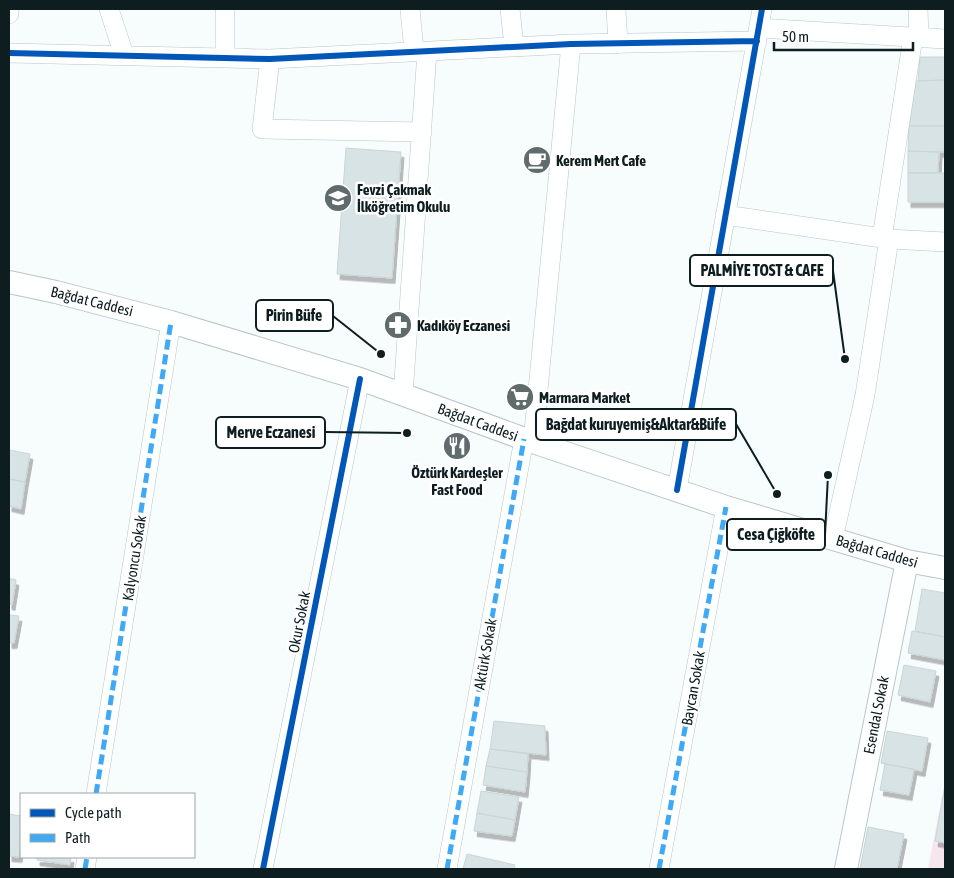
<svg xmlns="http://www.w3.org/2000/svg" width="954" height="878" viewBox="0 0 954 878" font-family="'Asap Condensed',sans-serif">
  <style>
    .green { fill: #f6e6ee }
    .building { fill: #d7e3e5; stroke: #cbd5d6; filter: url(#shadow) }
    .lines { fill: none; stroke-linecap: round; stroke-linejoin: round }
    .minor-casing { stroke: #bbc5c7; stroke-width: 20 }
    .major-casing { stroke: #bbc5c7; stroke-width: 24 }
    .minor { stroke: #feffff; stroke-width: 19 }
    .major { stroke: #feffff; stroke-width: 22 }
    .quiet { stroke: #3fa9f5; stroke-width: 5; stroke-dasharray: 10 5; stroke-linecap: butt }
    .cycleway-casing { stroke: #fff; stroke-width: 9 }
    .cycleway { stroke: #0057b8; stroke-width: 6 }
    .labels { text-anchor: middle; dominant-baseline: central; stroke-width: 5; stroke-linejoin: round; paint-order: stroke }
    .poi-label { font-size: 15px; font-weight: bold; fill: #0d1d20; stroke: #fff; text-anchor: start }
    .street-label { font-size: 15px; fill: #0d1d20; stroke: #fff }
    .leader { fill: none; stroke: #0d1d20; stroke-width: 2 }
    .callout-dot { fill: #0d1d20; stroke: #fff; stroke-width: 2 }
    .callout { fill: #fff; stroke: #0d1d20; stroke-width: 2 }
    .callout-label { font-size: 16px; text-anchor: middle; font-weight: bold; fill: #0d1d20 }
  </style>
  <defs>
    <filter id="shadow"><feDropShadow dx="3" dy="5.5" stdDeviation="0" flood-color="#0004"/></filter>
  </defs>
  <rect width="100%" height="100%" fill="#f7fcfc"/>
  <path class="green" d="M 945,781 L 945,869 L 928,869 Z"/>
  <path class="building" d="M 920,57 L 945,57 L 945,80 L 918,81 Z
    M 945,80 L 945,126 L 909,126 L 916,81 Z
    M 909,126 L 945,126 L 945,152 L 908,151 Z
    M 346,148 L 401,152 L 392,278 L 337,274 Z
    M 908,151 L 939,152 L 938,173 L 908,173 Z
    M 908,173 L 945,173 L 945,202 L 908,202 Z
    M 9,450 L 30,454 L 25,482 L 9,479 Z
    M 9,479 L 25,482 L 21,509 L 9,506 Z
    M 9,578 L 16,580 L 12,605 L 9,604 Z
    M 922,589 L 945,593 L 945,637 L 915,631 Z
    M 9,615 L 19,616 L 14,643 L 9,643 Z
    M 912,631 L 945,637 L 945,660 L 908,653 Z
    M 904,665 L 936,671 L 930,702 L 898,695 Z
    M 494,721 L 545,726 L 546,755 L 490,749 Z
    M 887,731 L 928,738 L 922,771 L 881,763 Z
    M 490,749 L 528,754 L 527,772 L 486,766 Z
    M 885,764 L 914,769 L 909,795 L 880,790 Z
    M 486,766 L 527,772 L 525,792 L 483,785 Z
    M 945,786 L 945,843 L 935,841 Z
    M 481,791 L 519,797 L 515,820 L 477,813 Z
    M 477,813 L 515,820 L 512,836 L 474,831 Z
    M 9,814 L 21,816 L 21,845 L 19,857 L 9,856 Z
    M 868,827 L 904,834 L 897,869 L 860,869 Z
    M 467,854 L 515,865 L 514,869 L 463,869 Z
    M 37,857 L 71,857 L 70,865 L 37,860 Z"/>
  <g class="lines">
    <defs>
      <path id="minor" d="M 109,9 L 124,55
        M 225,9 L 225,58
        M 410,9 L 414,52
        M 510,9 L 514,46
        M 616,9 L 618,44
        M 918,9 L 919,37
        M 9,14 L 9,9
        M 759,28 L 945,39
        M 9,53 L 270,59 L 571,44 L 757,41
        M 270,59 L 262,129 L 422,132
        M 725,215 L 889,239 L 945,242
        M 882,238 L 913,37
        M 403,395 L 427,52
        M 533,442 L 571,44
        M 677,490 L 762,9
        M 833,539 L 865,395 L 889,239
        M 96,794 L 171,322
        M 85,869 L 87,857
        M 263,869 L 360,379
        M 447,869 L 524,439
        M 659,869 L 726,507"/>
      <path id="major" d="M 9,282 L 56,292 L 171,322 L 360,379 L 533,442 L 726,507 L 907,561 L 945,568
        M 846,869 L 907,561"/>
    </defs>
    <use href="#minor" class="minor-casing"/>
    <use href="#major" class="major-casing"/>
    <use href="#minor" class="minor"/>
    <use href="#major" class="major"/>
    <path class="quiet" d="M 96,794 L 171,322
      M 85,869 L 87,857
      M 447,869 L 524,439
      M 659,869 L 726,507"/>
    <defs>
      <path id="cycleway" d="M 9,53 L 270,59 L 571,44 L 757,41
        M 677,490 L 762,9
        M 263,869 L 360,379"/>
    </defs>
    <use href="#cycleway" class="cycleway-casing"/>
    <use href="#cycleway" class="cycleway"/>
  </g>
  <defs>
    <symbol id="cafe-disc" viewBox="-11 -11 22 22"><circle r="9.5" fill="#5f6b6d" stroke="#fff"/><path d="M-5.5-4.5H6V0H3Q3 3.5 0 3.5H-2.5Q-5.5 3.5-5.5 0ZM3-3.2v2h1.7v-2ZM-6 4.5H4V6H-6Z" fill="#fff"/></symbol>
    <symbol id="school-disc" viewBox="-11 -11 22 22"><circle r="9.5" fill="#5f6b6d" stroke="#fff"/><path d="M0-5L7-2L0 1L-7-2ZM-4 1L0 2.5L4 1V4Q0 6-4 4Z" fill="#fff"/></symbol>
    <symbol id="pharmacy-disc" viewBox="-11 -11 22 22"><circle r="9.5" fill="#5f6b6d" stroke="#fff"/><path d="M-2-6h4v4h4v4h-4v4h-4v-4h-4v-4h4Z" fill="#fff"/></symbol>
    <symbol id="supermarket-disc" viewBox="-11 -11 22 22"><circle r="9.5" fill="#5f6b6d" stroke="#fff"/><path d="M-6-5.5h2.5l.6 2H6L4.5 2H-2.5L-4.4-4H-6ZM-1.5 3.2a1.3 1.3 0 1 0 .1 0ZM3 3.2a1.3 1.3 0 1 0 .1 0Z" fill="#fff"/></symbol>
    <symbol id="restaurant-disc" viewBox="-11 -11 22 22"><circle r="9.5" fill="#5f6b6d" stroke="#fff"/><path d="M-5-6h1v4h1v-4h1v4h1v-4h1v5L-1.5 .5V6h-2V.5L-5-1ZM5-6V6H3V1.5H1.5Q1.5-4 5-6Z" fill="#fff"/></symbol>
  </defs>
  <g fill-rule="evenodd">
    <use href="#cafe-disc" x="521" y="144" width="32" height="32"/>
    <use href="#school-disc" x="322" y="182" width="32" height="32"/>
    <use href="#pharmacy-disc" x="382" y="309" width="32" height="32"/>
    <use href="#supermarket-disc" x="504" y="381" width="32" height="32"/>
    <use href="#restaurant-disc" x="441" y="430" width="32" height="32"/>
  </g>
  <g class="labels">
    <g class="poi-label">
      <text x="556" y="160">Kerem Mert Cafe</text>
      <text x="357" y="189">Fevzi Çakmak<tspan x="357" dy="17">İlköğretim Okulu</tspan></text>
      <text x="417" y="325">Kadıköy Eczanesi</text>
      <text x="539" y="397">Marmara Market</text>
      <text x="457" y="472" text-anchor="middle">Öztürk Kardeşler<tspan x="457" dy="17">Fast Food</tspan></text>
    </g>
    <g class="street-label">
      <text transform="translate(92 301) rotate(14)">Bağdat Caddesi</text>
      <text transform="translate(478 422) rotate(20)">Bağdat Caddesi</text>
      <text transform="translate(877 551) rotate(16)">Bağdat Caddesi</text>
      <text transform="translate(134 558) rotate(-81)">Kalyoncu Sokak</text>
      <text transform="translate(299 622) rotate(-79)">Okur Sokak</text>
      <text transform="translate(485 654) rotate(-80)">Aktürk Sokak</text>
      <text transform="translate(693 688) rotate(-80)">Baycan Sokak</text>
      <text transform="translate(876 715) rotate(-79)">Esendal Sokak</text>
    </g>
  </g>
  <path class="leader" d="M845 359L833 271M381 354L333 316M777 494L736 424M407 433L325 432M828 475L825 535"/>
  <g class="callout-dot">
    <circle cx="845" cy="359" r="5"/>
    <circle cx="381" cy="354" r="5"/>
    <circle cx="777" cy="494" r="5"/>
    <circle cx="407" cy="433" r="5"/>
    <circle cx="828" cy="475" r="5"/>
  </g>
  <g class="callout">
    <rect x="690" y="255" width="143" height="31" rx="5"/>
    <rect x="256" y="300" width="77" height="31" rx="5"/>
    <rect x="536" y="409" width="200" height="31" rx="5"/>
    <rect x="216" y="417" width="109" height="31" rx="5"/>
    <rect x="727" y="519" width="98" height="31" rx="5"/>
  </g>
  <g class="callout-label">
    <text x="762" y="276">PALMİYE TOST &amp; CAFE</text>
    <text x="294" y="321">Pirin Büfe</text>
    <text x="636" y="430">Bağdat kuruyemiş&amp;Aktar&amp;Büfe</text>
    <text x="271" y="438">Merve Eczanesi</text>
    <text x="776" y="540">Cesa Çiğköfte</text>
  </g>
  <rect width="954" height="878" fill="none" stroke="#0d1d20" stroke-width="20"/>
  <rect x="20" y="793" width="175" height="65" fill="#ffffff" stroke="#9ea5a6"/>
  <rect x="30" y="809" width="25" height="8" fill="#0057b8" stroke="#9ea5a6"/>
  <text x="65" y="818" font-size="15" fill="#0d1d20">Cycle path</text>
  <rect x="30" y="834" width="25" height="8" fill="#3fa9f5" stroke="#9ea5a6"/>
  <text x="65" y="843" font-size="15" fill="#0d1d20">Path</text>
  <path d="M774 42v8h139v-8" fill="none" stroke="#0d1d20" stroke-width="2.5"/>
  <text x="782" y="42" font-size="15" fill="#0d1d20" stroke="#ffffff" stroke-width="4" paint-order="stroke">50 m</text>
</svg>
